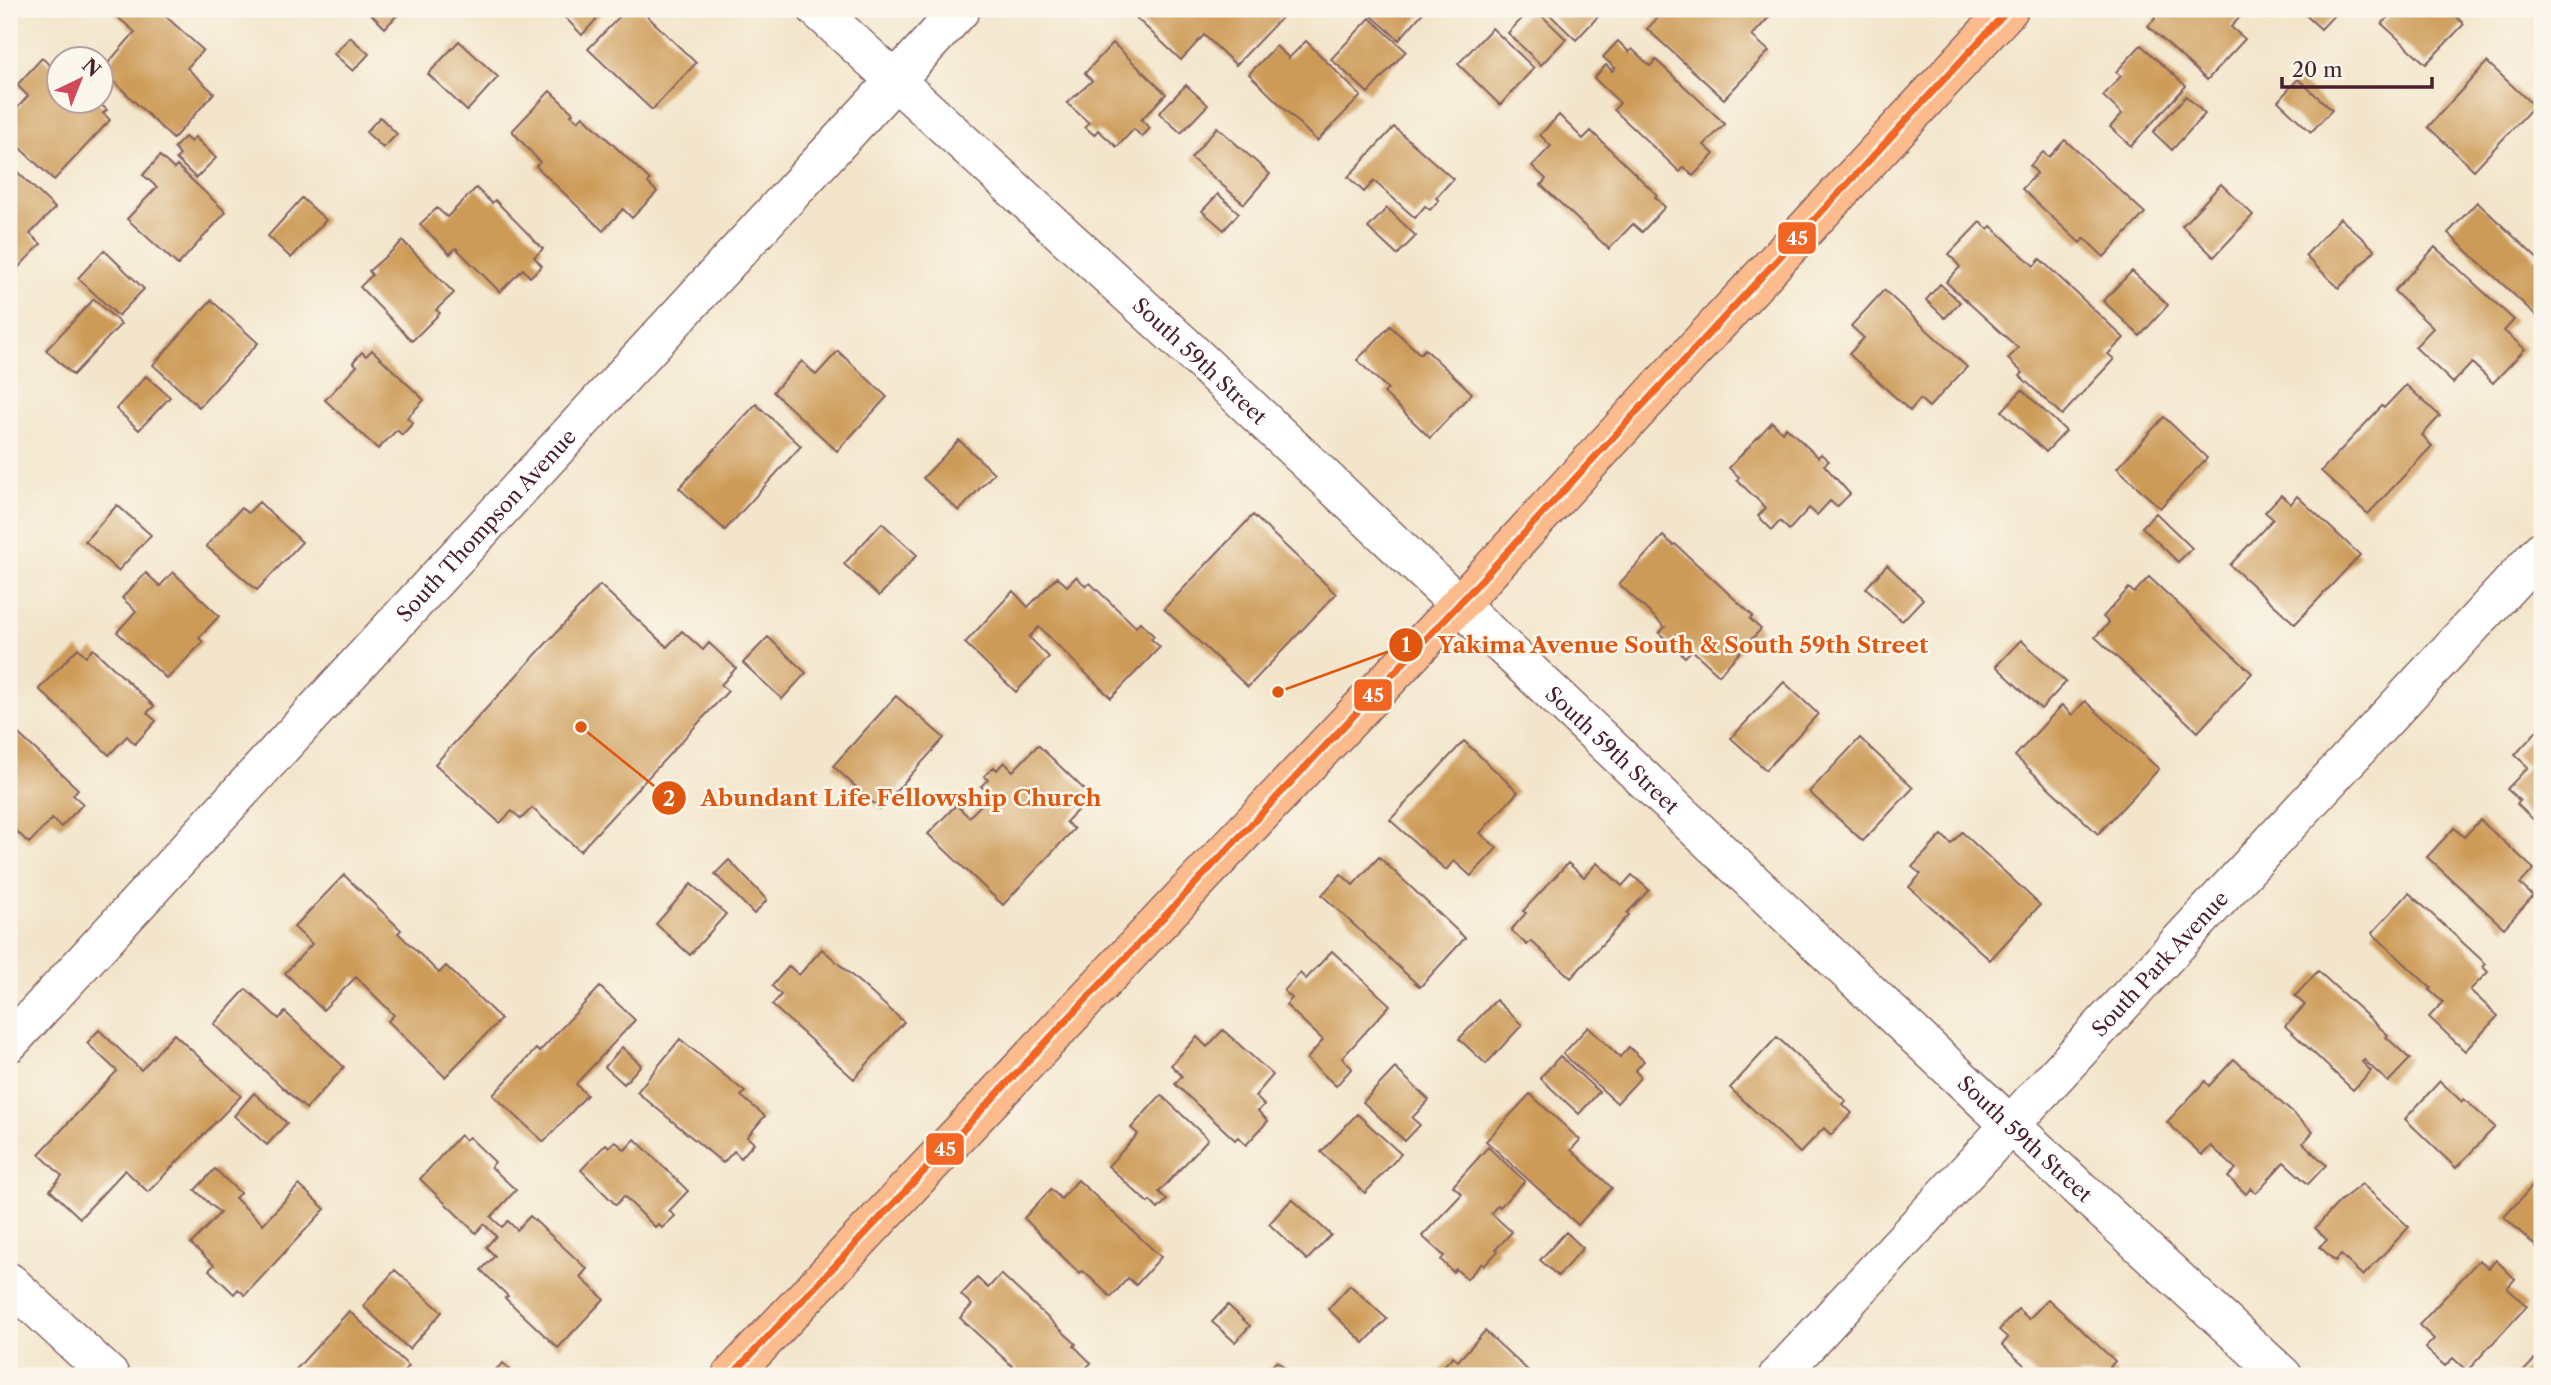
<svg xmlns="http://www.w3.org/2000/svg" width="2551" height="1385" viewBox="0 0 2551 1385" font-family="'Libre Caslon Text',serif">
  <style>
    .building { fill: #cd9b59 }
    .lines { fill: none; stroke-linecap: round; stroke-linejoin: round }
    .minor-casing { stroke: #856463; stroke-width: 41 }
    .major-casing { stroke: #856463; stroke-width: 41 }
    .minor { stroke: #fff; stroke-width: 38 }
    .major { stroke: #fbbb8c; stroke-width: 38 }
    .bus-1-casing { stroke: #fbf7ec; stroke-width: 12 }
    .bus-1 { stroke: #f26522; stroke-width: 7 }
    .labels { text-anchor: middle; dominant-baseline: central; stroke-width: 5; stroke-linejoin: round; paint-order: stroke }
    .street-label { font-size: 21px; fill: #4a1f2b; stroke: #fbf7ec }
    .leader { fill: none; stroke: #e0560e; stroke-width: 2.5 }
    .callout-dot { fill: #e0560e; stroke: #fbf7ec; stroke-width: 2.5 }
    .mark-label { font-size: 21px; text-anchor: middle; font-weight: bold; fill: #fff }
    .callout-label { font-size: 23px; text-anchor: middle; font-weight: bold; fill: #e0560e; stroke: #fbf7ec; stroke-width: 5; stroke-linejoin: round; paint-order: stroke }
    .line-badge { stroke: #fbf7ec; stroke-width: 2.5 }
    .badge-label { font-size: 19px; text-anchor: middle; font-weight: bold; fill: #fff }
  </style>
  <rect width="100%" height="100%" fill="#fbf7ec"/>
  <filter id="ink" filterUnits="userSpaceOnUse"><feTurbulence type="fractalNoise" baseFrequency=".0143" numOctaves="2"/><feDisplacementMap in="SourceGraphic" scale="14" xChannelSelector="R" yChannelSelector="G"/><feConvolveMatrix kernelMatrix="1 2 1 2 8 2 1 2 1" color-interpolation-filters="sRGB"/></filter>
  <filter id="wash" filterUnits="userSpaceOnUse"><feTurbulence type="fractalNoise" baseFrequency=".00686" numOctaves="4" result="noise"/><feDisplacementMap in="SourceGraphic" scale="28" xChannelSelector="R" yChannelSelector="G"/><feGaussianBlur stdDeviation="1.57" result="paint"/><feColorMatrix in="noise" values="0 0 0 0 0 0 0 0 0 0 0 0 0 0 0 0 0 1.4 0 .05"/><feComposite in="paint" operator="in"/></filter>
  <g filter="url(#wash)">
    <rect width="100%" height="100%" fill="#f3e5cb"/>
    <g id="blocks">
      <path class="building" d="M 116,9 L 163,9 L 161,12 L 203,50 L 187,68 L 214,93 L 173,139 L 102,70 L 135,32 L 113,13 Z
        M 366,9 L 403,9 L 385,28 Z
        M 557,9 L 606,9 L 582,35 Z
        M 627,9 L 640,9 L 696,63 L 652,110 L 588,49 Z
        M 1137,9 L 1271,9 L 1281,18 L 1236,65 L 1204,35 L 1181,60 L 1132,14 Z
        M 1364,9 L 1426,9 L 1399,40 Z
        M 1531,9 L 1535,9 L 1566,39 L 1541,65 L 1508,33 Z
        M 1544,9 L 1605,9 L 1576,40 Z
        M 1666,9 L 1762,9 L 1770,16 L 1752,36 L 1769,51 L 1724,99 L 1647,29 Z
        M 2152,9 L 2231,9 L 2240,17 L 2231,27 L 2245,39 L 2207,80 L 2148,26 L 2155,19 Z
        M 2299,9 L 2340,9 L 2321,29 Z
        M 2396,9 L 2448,9 L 2464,24 L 2426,64 L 2382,24 Z
        M 1370,18 L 1406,51 L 1368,93 L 1331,59 Z
        M 1492,28 L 1534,68 L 1500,105 L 1458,64 Z
        M 350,37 L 369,54 L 353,71 L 334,54 Z
        M 459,41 L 498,77 L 467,111 L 428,74 Z
        M 1306,41 L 1361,96 L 1317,141 L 1249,74 L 1276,46 L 1289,58 Z
        M 1618,41 L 1629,52 L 1632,49 L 1650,66 L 1656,60 L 1725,124 L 1704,145 L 1714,154 L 1693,176 L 1684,167 L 1680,172 L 1614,110 L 1620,103 L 1594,78 L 1606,65 L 1612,71 L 1615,68 L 1603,57 Z
        M 1113,43 L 1166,94 L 1141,120 L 1150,128 L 1142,137 L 1134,129 L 1117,147 L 1098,130 L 1094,135 L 1085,127 L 1089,123 L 1067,103 L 1092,81 L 1085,73 Z
        M 2141,45 L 2186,86 L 2131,146 L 2110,127 L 2122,114 L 2103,96 L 2121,76 L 2116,72 Z
        M 42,58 L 53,68 L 58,64 L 60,66 L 60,102 L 98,102 L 107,110 L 103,113 L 110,120 L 54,180 L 9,138 L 9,127 L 12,124 L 9,117 L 28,96 L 17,85 Z
        M 2487,62 L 2534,106 L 2474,170 L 2428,127 Z
        M 2298,79 L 2332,110 L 2311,132 L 2278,101 Z
        M 1186,85 L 1208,105 L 1181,133 L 1159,113 Z
        M 550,91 L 573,113 L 571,115 L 578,121 L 583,116 L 650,180 L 648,183 L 657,192 L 632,218 L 623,209 L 603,231 L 536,166 L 540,162 L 512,131 Z
        M 2186,96 L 2205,114 L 2172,150 L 2153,132 Z
        M 1559,115 L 1583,139 L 1591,131 L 1657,195 L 1655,197 L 1665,207 L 1642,232 L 1633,224 L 1609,249 L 1541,185 L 1546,179 L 1532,166 L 1551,146 L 1540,135 Z
        M 380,117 L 397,134 L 383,148 L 366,132 Z
        M 1217,127 L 1270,174 L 1244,204 L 1191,158 Z
        M 1394,127 L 1453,179 L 1436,198 L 1439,200 L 1430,210 L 1425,206 L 1415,218 L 1374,181 L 1364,192 L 1348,177 Z
        M 185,137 L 191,142 L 195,137 L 216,158 L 196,178 L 176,159 L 180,155 L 174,148 Z
        M 2065,140 L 2145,213 L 2104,257 L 2084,238 L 2080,243 L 2022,189 L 2037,173 L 2030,166 L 2043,152 L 2049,157 Z
        M 160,156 L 174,169 L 177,166 L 226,212 L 178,265 L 127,219 L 157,187 L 143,175 Z
        M 9,164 L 55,208 L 30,234 L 41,244 L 14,272 L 9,268 Z
        M 2221,184 L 2253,215 L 2214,257 L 2182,226 Z
        M 476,188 L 492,203 L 495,200 L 543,249 L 534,257 L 542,266 L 530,277 L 523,269 L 500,292 L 456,248 L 450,254 L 420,224 L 437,208 L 447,217 Z
        M 1218,194 L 1239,213 L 1224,230 L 1202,211 Z
        M 302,198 L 326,220 L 291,258 L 268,236 Z
        M 2477,202 L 2542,263 L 2542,321 L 2448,233 Z
        M 1387,208 L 1416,236 L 1397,255 L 1368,228 Z
        M 2340,218 L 2375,250 L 2339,288 L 2305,256 Z
        M 1980,222 L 1988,229 L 1991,226 L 2034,266 L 2040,259 L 2124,338 L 2108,354 L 2114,359 L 2062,415 L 2020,376 L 2023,373 L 2008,359 L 2018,348 L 1946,282 L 1960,267 L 1949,254 Z
        M 403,241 L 454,293 L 436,310 L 440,313 L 412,341 L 360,287 L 372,275 L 369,271 Z
        M 2435,247 L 2514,320 L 2504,331 L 2525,349 L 2493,383 L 2472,363 L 2453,383 L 2415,347 L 2433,328 L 2394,291 Z
        M 104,250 L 144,289 L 118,316 L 78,278 Z
        M 2132,271 L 2168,305 L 2140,336 L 2103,301 Z
        M 1940,284 L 1960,302 L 1945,318 L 1926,300 Z
        M 1884,290 L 1967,367 L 1929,407 L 1920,399 L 1910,411 L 1849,354 L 1864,338 L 1851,326 Z
        M 94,299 L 121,324 L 73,375 L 46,350 Z
        M 211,300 L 258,343 L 199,407 L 153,365 Z
        M 1390,326 L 1420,354 L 1425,349 L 1472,393 L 1430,438 L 1384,393 L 1388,389 L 1357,360 Z
        M 372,350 L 424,400 L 407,418 L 413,423 L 402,435 L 397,430 L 378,449 L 325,400 L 357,366 L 353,362 L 362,352 L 366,356 Z
        M 838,351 L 887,397 L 837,451 L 773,392 L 802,361 L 816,375 Z
        M 146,376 L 170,397 L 139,430 L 116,409 Z
        M 2406,385 L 2440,416 L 2422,435 L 2432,446 L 2368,514 L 2321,471 L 2382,406 L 2384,408 Z
        M 2022,390 L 2066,431 L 2046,452 L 2002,411 Z
        M 756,404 L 801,446 L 725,530 L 679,488 Z
        M 2164,417 L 2207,458 L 2160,508 L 2117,468 Z
        M 1772,422 L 1782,432 L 1786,427 L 1818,457 L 1821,454 L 1829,461 L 1824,465 L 1850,494 L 1837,507 L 1830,501 L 1817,515 L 1809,508 L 1789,530 L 1780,521 L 1772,530 L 1758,516 L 1766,508 L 1737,480 L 1739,477 L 1729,468 Z
        M 959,440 L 994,473 L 959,511 L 923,478 Z
        M 2281,495 L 2291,504 L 2297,496 L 2360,555 L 2295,624 L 2230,565 L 2273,519 L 2265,512 Z
        M 259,502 L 302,542 L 257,590 L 206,546 L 241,508 L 248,513 Z
        M 117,505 L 151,535 L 118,571 L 85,541 Z
        M 2156,513 L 2192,548 L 2178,562 L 2142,527 Z
        M 1253,515 L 1336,594 L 1248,687 L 1164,609 Z
        M 882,523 L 917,555 L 879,596 L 844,564 Z
        M 1663,536 L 1673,545 L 1675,544 L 1753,616 L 1750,619 L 1761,629 L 1719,675 L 1692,650 L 1685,657 L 1659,633 L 1665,627 L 1619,584 Z
        M 1887,565 L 1923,599 L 1902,621 L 1866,588 Z
        M 173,572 L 219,616 L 199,638 L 203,642 L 167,679 L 117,632 L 136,611 L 122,598 L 146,573 L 160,586 Z
        M 1057,577 L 1067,586 L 1076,577 L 1086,586 L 1090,583 L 1136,627 L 1140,622 L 1154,636 L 1151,639 L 1160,647 L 1111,698 L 1039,627 L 1029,637 L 1049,657 L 1016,692 L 965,643 L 1013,591 L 1028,607 Z
        M 2149,577 L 2252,673 L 2198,732 L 2095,637 L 2109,623 L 2103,617 L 2129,588 L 2134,593 Z
        M 600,585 L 667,647 L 682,631 L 703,650 L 709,643 L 736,668 L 721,685 L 728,691 L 580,851 L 532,808 L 521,819 L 512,811 L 500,823 L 435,764 Z
        M 768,637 L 806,673 L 782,699 L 743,663 Z
        M 2021,640 L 2066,682 L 2041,709 L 1996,666 Z
        M 78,648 L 86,656 L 93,649 L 154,706 L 147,713 L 156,721 L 135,744 L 127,736 L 109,755 L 39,689 Z
        M 1784,682 L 1818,714 L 1766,770 L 1731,738 Z
        M 896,696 L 944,738 L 880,809 L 833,766 Z
        M 2085,701 L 2159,769 L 2098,834 L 2015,756 L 2062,705 L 2072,715 Z
        M 2542,725 L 2542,828 L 2517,804 L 2520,801 L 2507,789 L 2528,767 L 2515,755 Z
        M 11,727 L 78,789 L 73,795 L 83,804 L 61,827 L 52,819 L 29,843 L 9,824 L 9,729 Z
        M 1860,738 L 1913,788 L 1863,841 L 1809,792 Z
        M 1464,741 L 1518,792 L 1480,833 L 1497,848 L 1471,876 L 1454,861 L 1446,870 L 1390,820 Z
        M 1038,745 L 1091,796 L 1066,822 L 1074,829 L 1003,905 L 928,834 L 956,805 L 969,817 L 991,795 L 981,786 L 988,780 L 984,776 L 994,767 L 997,770 L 1004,762 L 1013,771 Z
        M 2480,820 L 2534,869 L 2520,884 L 2533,896 L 2504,928 L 2427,857 L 2454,828 L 2464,837 Z
        M 1962,832 L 2040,905 L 1990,960 L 1909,887 L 1921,874 L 1912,867 L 1942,835 L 1951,844 Z
        M 1379,857 L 1465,938 L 1420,987 L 1322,895 L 1341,874 L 1353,885 Z
        M 729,860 L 767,900 L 754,914 L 715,874 Z
        M 1568,863 L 1584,877 L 1597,863 L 1622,886 L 1632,875 L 1649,890 L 1627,913 L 1629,915 L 1571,978 L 1531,941 L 1527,945 L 1511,930 L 1526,913 L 1523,911 Z
        M 344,875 L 401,930 L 398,933 L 439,973 L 446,966 L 501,1019 L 445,1077 L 388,1021 L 394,1015 L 356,977 L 323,1010 L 285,973 L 312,944 L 294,927 Z
        M 691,884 L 726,914 L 690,955 L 656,924 Z
        M 2409,893 L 2486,964 L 2483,967 L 2488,972 L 2470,990 L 2498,1016 L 2465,1051 L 2429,1017 L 2443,1002 L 2429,990 L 2431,988 L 2372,933 Z
        M 822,949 L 904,1022 L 854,1079 L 772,1005 L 781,995 L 772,986 L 789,966 L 799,975 Z
        M 1332,951 L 1390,1005 L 1342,1058 L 1352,1068 L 1336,1086 L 1307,1059 L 1323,1040 L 1286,1005 L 1292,998 L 1284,991 L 1300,973 L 1306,979 Z
        M 2318,971 L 2388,1035 L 2386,1037 L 2410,1059 L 2388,1082 L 2364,1060 L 2362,1062 L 2371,1071 L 2353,1090 L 2285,1026 L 2305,1005 L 2295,996 Z
        M 600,987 L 635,1020 L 576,1084 L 587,1095 L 544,1142 L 493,1095 L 536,1049 L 539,1052 Z
        M 246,989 L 279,1019 L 285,1012 L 344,1067 L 306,1109 L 214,1024 Z
        M 1496,1000 L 1522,1025 L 1486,1064 L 1459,1039 Z
        M 1588,1027 L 1620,1057 L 1629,1047 L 1644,1061 L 1635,1071 L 1641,1077 L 1617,1103 L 1563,1054 Z
        M 99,1030 L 141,1070 L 174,1034 L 241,1096 L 148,1192 L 125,1170 L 80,1218 L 50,1190 L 62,1176 L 39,1154 L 117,1071 L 87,1043 Z
        M 1223,1030 L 1273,1075 L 1255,1096 L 1264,1105 L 1258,1111 L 1268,1121 L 1246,1145 L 1238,1137 L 1235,1140 L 1175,1084 L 1182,1076 L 1171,1065 L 1197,1037 L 1207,1047 Z
        M 1777,1037 L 1846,1101 L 1842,1104 L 1852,1113 L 1831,1135 L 1824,1128 L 1800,1153 L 1730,1088 Z
        M 680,1039 L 745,1092 L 741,1096 L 765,1116 L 747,1137 L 754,1143 L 741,1158 L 734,1151 L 723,1163 L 637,1092 Z
        M 622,1047 L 641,1065 L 624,1084 L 605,1067 Z
        M 1560,1056 L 1599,1092 L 1579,1114 L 1540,1078 Z
        M 2234,1059 L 2313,1132 L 2303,1143 L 2326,1165 L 2308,1184 L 2284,1162 L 2256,1193 L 2251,1188 L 2246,1194 L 2228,1177 L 2236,1169 L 2211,1146 L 2202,1155 L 2167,1122 L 2205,1081 L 2209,1086 Z
        M 1395,1068 L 1429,1100 L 1412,1118 L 1420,1125 L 1405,1141 L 1363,1102 Z
        M 2440,1081 L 2462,1102 L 2464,1099 L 2495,1127 L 2456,1168 L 2405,1119 Z
        M 254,1093 L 287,1123 L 267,1145 L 234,1116 Z
        M 1530,1094 L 1580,1140 L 1571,1150 L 1612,1188 L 1578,1225 L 1486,1141 Z
        M 1161,1095 L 1208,1139 L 1159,1192 L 1167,1200 L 1158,1209 L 1150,1201 L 1148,1203 L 1108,1166 L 1138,1134 L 1131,1128 Z
        M 1357,1114 L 1401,1154 L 1365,1193 L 1321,1152 Z
        M 460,1135 L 465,1140 L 469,1137 L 495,1162 L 491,1167 L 516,1190 L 491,1217 L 502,1227 L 508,1221 L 517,1230 L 530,1216 L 587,1269 L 580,1277 L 604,1299 L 558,1348 L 505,1298 L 508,1296 L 481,1270 L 495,1256 L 486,1247 L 496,1236 L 484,1224 L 476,1233 L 420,1179 Z
        M 635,1139 L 688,1191 L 669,1211 L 675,1216 L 662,1228 L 658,1224 L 655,1227 L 624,1196 L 616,1205 L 581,1170 L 606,1144 L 609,1147 L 615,1141 L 625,1150 Z
        M 1488,1147 L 1525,1181 L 1500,1207 L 1498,1205 L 1491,1213 L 1512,1232 L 1496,1249 L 1498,1251 L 1484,1266 L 1482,1263 L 1467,1279 L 1456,1269 L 1453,1272 L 1441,1260 L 1444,1256 L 1422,1236 L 1462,1194 L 1453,1186 Z
        M 215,1169 L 240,1193 L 235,1198 L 263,1224 L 299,1185 L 325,1209 L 245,1295 L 238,1289 L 234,1294 L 209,1270 L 214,1265 L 191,1244 L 220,1213 L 195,1190 Z
        M 2540,1178 L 2542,1181 L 2542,1246 L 2539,1249 L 2504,1217 Z
        M 1078,1180 L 1161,1257 L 1136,1285 L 1128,1278 L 1111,1297 L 1083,1271 L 1080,1274 L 1024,1218 L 1051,1189 L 1061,1199 Z
        M 2362,1184 L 2409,1227 L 2363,1276 L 2341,1255 L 2335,1261 L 2320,1247 L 2327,1240 L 2315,1228 L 2340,1201 Z
        M 1292,1199 L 1331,1235 L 1307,1260 L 1269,1224 Z
        M 1566,1232 L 1583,1248 L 1558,1276 L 1540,1260 Z
        M 2479,1260 L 2489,1268 L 2496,1260 L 2515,1279 L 2507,1288 L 2527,1306 L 2467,1371 L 2453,1358 L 2445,1366 L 2425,1348 L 2434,1339 L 2419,1325 Z
        M 395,1270 L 442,1312 L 409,1349 L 363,1306 Z
        M 1001,1274 L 1076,1344 L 1074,1346 L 1091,1363 L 1078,1376 L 1023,1376 L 960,1318 L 972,1305 L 961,1295 L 977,1278 L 988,1288 Z
        M 1350,1285 L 1387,1319 L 1364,1343 L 1328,1309 Z
        M 2048,1299 L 2115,1361 L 2110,1367 L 2119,1376 L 2036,1376 L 2002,1345 L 2008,1338 L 1999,1330 L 2018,1309 L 2029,1319 Z
        M 1228,1305 L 1250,1326 L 1235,1342 L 1212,1322 Z
        M 349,1311 L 409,1366 L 400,1376 L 290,1376 Z
        M 1485,1331 L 1534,1376 L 1446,1376 L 1439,1371 L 1453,1356 L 1458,1361 Z
        M 2542,1352 L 2542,1376 L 2519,1376 Z
        M 1277,1361 L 1294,1376 L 1263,1376 Z
        M 503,1363 L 516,1376 L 489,1376 Z"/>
    </g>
  </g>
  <g filter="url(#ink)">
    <use href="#blocks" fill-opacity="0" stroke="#856463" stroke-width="2"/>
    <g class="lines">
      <defs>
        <g id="minor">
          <path id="s1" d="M 817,9 L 1183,344 L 2010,1125 L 2283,1376"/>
          <path id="s2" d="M 9,1043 L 961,9"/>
          <path d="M 9,1282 L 110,1376"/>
          <path id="s3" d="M 1778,1376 L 2542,550"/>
        </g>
        <path id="major" d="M 731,1376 L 1459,604 L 2009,9"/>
      </defs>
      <use href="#minor" class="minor-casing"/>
      <use href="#major" class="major-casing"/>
      <use href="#minor" class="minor"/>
      <use href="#major" class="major"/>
      <defs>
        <path id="bus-1" d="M 731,1376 L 1459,604 L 2009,9"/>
      </defs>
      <use href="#bus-1" class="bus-1-casing"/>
      <use href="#bus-1" class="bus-1"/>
    </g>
  </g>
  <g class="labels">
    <g class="street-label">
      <text stroke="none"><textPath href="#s1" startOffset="520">South 59th Street</textPath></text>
      <text stroke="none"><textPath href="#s2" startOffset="704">South Thompson Avenue</textPath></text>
      <text stroke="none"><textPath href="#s1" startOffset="1087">South 59th Street</textPath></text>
      <text stroke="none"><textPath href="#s3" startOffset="562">South Park Avenue</textPath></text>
      <text stroke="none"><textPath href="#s1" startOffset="1654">South 59th Street</textPath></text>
    </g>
  </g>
  <path class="leader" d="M1278 692L1406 645M581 727L669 798"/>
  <g class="callout-dot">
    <circle cx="1278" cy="692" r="7"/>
    <circle cx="581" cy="727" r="7"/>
    <circle cx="1406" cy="645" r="18"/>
    <circle cx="669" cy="798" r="18"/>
  </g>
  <g class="mark-label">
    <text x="1406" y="652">1</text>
    <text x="669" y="806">2</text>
  </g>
  <g class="callout-label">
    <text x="1683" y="653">Yakima Avenue South &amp; South 59th Street</text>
    <text x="901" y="806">Abundant Life Fellowship Church</text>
  </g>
  <g class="line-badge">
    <rect x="1777" y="221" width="40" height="34" rx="7" fill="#f26522"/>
    <rect x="1353" y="678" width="40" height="34" rx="7" fill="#f26522"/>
    <rect x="925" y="1132" width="40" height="34" rx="7" fill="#f26522"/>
  </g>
  <g class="badge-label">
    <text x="1797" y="245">45</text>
    <text x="1373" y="702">45</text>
    <text x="945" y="1156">45</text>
  </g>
  <rect width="2551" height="1385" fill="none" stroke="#fbf7ec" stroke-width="35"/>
  <g transform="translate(80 80) rotate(43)"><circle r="33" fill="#fbf7ec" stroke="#b4a19f" stroke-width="2"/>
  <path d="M0-5L12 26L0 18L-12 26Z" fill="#d1495b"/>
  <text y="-10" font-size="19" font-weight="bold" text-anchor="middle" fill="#4a1f2b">N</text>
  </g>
  <path d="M2282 77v10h150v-10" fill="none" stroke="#4a1f2b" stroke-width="3.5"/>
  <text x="2292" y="77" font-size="21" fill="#4a1f2b" stroke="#fbf7ec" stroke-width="5" paint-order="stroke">20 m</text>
</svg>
